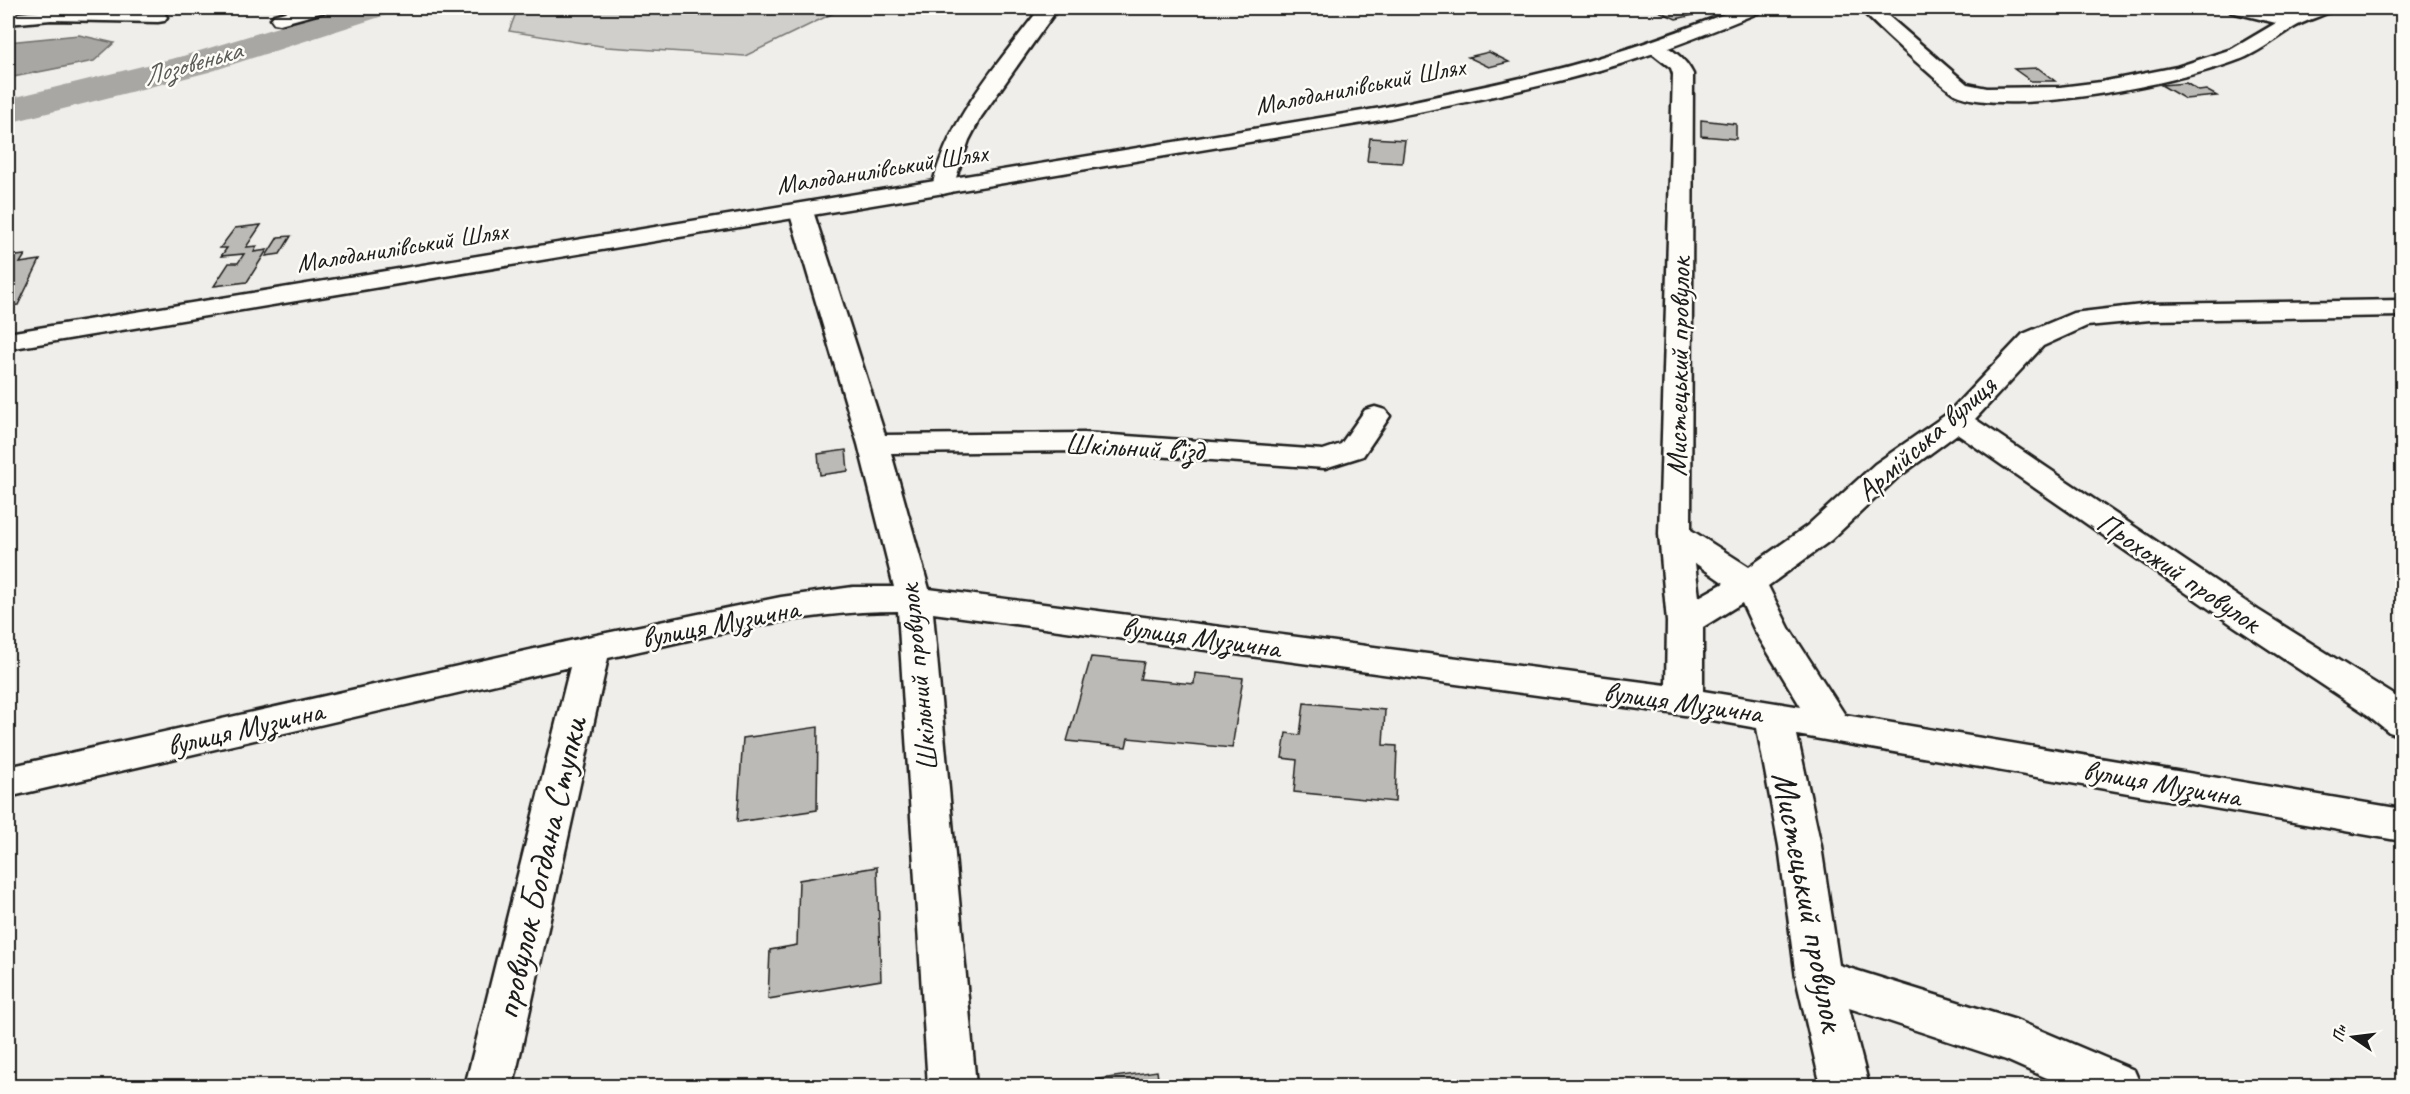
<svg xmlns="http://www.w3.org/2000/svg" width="2410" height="1094" viewBox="0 0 2410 1094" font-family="Caveat,sans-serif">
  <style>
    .green { fill: #d0cfcc; stroke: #767674; stroke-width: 1.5 }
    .water { fill: #a8a7a3; stroke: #706f6d; stroke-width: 1.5 }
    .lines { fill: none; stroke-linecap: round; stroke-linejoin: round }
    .river { fill: #a8a7a3; fill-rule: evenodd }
    .building { fill: #bbbab6; stroke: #1c1c1c; stroke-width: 1.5 }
    .minor-casing { stroke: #1c1c1c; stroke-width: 5 }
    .major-casing { stroke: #1c1c1c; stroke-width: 5 }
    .minor { fill: #fdfcf7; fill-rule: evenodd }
    .major { fill: #fdfcf7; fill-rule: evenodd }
    .labels { text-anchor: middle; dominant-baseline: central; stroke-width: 5; stroke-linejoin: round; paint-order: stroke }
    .far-street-label { font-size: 26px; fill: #1c1c1c; stroke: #fdfcf7 }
    .far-water-label { font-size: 27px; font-style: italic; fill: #5b5b59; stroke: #fdfcf7 }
    .street-label { font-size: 30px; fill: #1c1c1c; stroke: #fdfcf7 }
    .near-street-label { font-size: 36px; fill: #1c1c1c; stroke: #fdfcf7 }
  </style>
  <rect width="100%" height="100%" fill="#f0eeea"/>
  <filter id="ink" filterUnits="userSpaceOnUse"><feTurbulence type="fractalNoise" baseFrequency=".0167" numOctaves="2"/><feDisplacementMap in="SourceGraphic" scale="12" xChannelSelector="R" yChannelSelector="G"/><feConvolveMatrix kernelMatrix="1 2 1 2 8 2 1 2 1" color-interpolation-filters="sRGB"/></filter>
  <g filter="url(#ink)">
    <path class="green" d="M 518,8 L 844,8 L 745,56 L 607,47 L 509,31 Z"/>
    <path class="water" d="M 79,35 L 114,43 L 94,61 L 8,78 L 8,42 Z"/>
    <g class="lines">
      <path class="river" d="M 340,8 L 391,8 L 386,15 L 209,72 L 8,123 L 8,99 L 183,56 Z"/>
    </g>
    <path class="building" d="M 1652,8 L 1683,8 L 1698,14 L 1676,19 Z
      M 1489,52 L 1509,62 L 1489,67 L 1468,57 Z
      M 2038,68 L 2055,81 L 2031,81 L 2014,69 Z
      M 2186,83 L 2199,91 L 2206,90 L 2217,96 L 2185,99 L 2161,85 Z
      M 1701,120 L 1736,124 L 1736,139 L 1701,136 Z
      M 1370,138 L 1405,140 L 1402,163 L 1367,161 Z
      M 261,225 L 246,247 L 257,246 L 254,252 L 267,250 L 247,282 L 214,286 L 229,263 L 238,263 L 244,254 L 221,256 L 227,248 L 220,248 L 235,228 Z
      M 291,236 L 280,254 L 266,256 L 278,237 Z
      M 25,255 L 20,263 L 40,260 L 18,305 L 8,306 L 8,257 Z
      M 846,450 L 848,471 L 820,475 L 818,454 Z
      M 1091,657 L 1144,662 L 1140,679 L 1194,684 L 1195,673 L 1243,678 L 1232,748 L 1128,738 L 1126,747 L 1067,741 Z
      M 1304,703 L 1385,710 L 1383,745 L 1397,746 L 1395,802 L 1294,792 L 1297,760 L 1282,758 L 1286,733 L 1300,735 Z
      M 818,727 L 817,810 L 737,822 L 743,738 Z
      M 877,867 L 881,980 L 768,999 L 770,950 L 797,945 L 799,880 Z
      M 1157,1071 L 1159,1086 L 1050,1086 Z"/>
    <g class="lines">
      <defs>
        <path id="minor" d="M 300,8 L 327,8 L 324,12 L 280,24 L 274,23 L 271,19 L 274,15 Z
          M 1040,8 L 1058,8 L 981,117 L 969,140 L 951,192 L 943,194 L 935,192 L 932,187 C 949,117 998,64 1040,8 Z
          M 1860,8 L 1879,8 L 1967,84 L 1987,88 L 2060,87 L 2101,82 L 2177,67 L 2232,49 L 2276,23 L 2231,12 L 2228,8 L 2258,8 L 2291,15 L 2309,8 L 2333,8 L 2330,12 C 2318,17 2304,21 2293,28 C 2277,38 2263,49 2246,57 C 2190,81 2010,119 1955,94 C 1945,89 1867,18 1860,8 Z
          M 51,10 L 158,12 L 164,13 L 167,17 L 164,21 L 158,22 L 51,20 L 8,24 L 8,14 Z
          M 1653,41 C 1669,45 1686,59 1693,74 L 1691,530 L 1749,567 L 1807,526 L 1875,464 L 1947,414 L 2023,334 L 2073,313 L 2150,304 L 2402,300 L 2402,316 L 2150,320 L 2087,326 L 2043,346 L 1975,419 L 2258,610 L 2394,695 L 2402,702 L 2402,736 L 2389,732 L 2368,715 L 2234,626 L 1957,434 L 1897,478 L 1831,540 L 1768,586 L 1789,628 L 1845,715 L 2402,809 L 2402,841 L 1797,735 L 1821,846 L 1839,965 L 2016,1020 L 2134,1070 L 2141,1086 L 2065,1086 L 2006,1060 L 1849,1008 L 1869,1086 L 1821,1086 L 1796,978 L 1779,846 L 1757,728 L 1684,715 L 933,613 L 976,1086 L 928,1086 L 898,611 C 799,611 704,637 608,658 L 513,1086 L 465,1086 L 570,667 L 8,797 L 8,767 L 592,636 L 781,597 L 853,587 L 894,587 L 858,444 L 789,211 L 793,206 L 801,204 L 809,206 L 813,211 L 885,435 L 1084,433 L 1323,450 L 1341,444 L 1365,410 L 1375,407 L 1385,410 L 1390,416 L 1363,456 L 1325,468 L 1084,451 L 891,453 L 929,589 L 1666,685 L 1667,622 L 1659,534 L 1673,74 L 1671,68 L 1644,47 L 1646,43 ZM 1695,563 L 1724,583 L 1699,597 ZM 1742,603 L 1755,631 L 1801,707 L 1703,691 L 1703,627 Z"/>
        <path id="major" d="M 1740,8 L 1763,8 L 1760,12 C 1716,30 1672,48 1627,62 C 1547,87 1463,102 1381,120 L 8,349 L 8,333 L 1381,108 C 1459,91 1538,77 1614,53 C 1657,40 1698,24 1740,8 Z"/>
      </defs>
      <use href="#minor" class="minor-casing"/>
      <use href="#major" class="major-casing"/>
      <use href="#minor" class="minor"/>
      <use href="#major" class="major"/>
    </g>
  </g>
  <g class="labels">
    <g class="far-street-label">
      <text transform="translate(1360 86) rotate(-11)">Малоданилівський Шлях</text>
      <text transform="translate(882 169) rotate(-9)">Малоданилівський Шлях</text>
      <text transform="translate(402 247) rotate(-9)">Малоданилівський Шлях</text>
    </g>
    <g class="far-water-label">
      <text transform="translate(192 63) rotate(-16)">Лозовенька</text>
    </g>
    <g class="street-label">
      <text transform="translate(1678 367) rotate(-89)">Мистецький провулок</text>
      <text transform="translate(1926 438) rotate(-41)">Армійська вулиця</text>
      <text transform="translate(1134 447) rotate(3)">Шкільний в’їзд</text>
      <text transform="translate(2179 572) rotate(34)">Прохожий провулок</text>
      <text transform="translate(720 623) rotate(-11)">вулиця Музична</text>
      <text transform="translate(1201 637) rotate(8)">вулиця Музична</text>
      <text transform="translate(918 678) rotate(-96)">Шкільний провулок</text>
      <text transform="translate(1683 702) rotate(8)">вулиця Музична</text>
      <text transform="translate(245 728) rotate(-13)">вулиця Музична</text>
      <text transform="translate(2162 783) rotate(10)">вулиця Музична</text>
    </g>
    <g class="near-street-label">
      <text transform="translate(540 868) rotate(-77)">провулок Богдана Ступки</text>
      <text transform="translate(1809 901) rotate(79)">Мистецький провулок</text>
    </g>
  </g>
  <rect width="2410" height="1094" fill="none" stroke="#fdfcf7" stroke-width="30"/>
  <rect x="15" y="15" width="2380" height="1064" fill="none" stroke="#1c1c1c" stroke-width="2" filter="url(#ink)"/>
  <g transform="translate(2353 1037) rotate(284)" stroke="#fdfcf7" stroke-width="4.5" paint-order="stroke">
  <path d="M0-4.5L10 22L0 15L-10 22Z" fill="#1c1c1c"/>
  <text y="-9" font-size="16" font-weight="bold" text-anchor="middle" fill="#1c1c1c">Пн</text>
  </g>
</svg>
